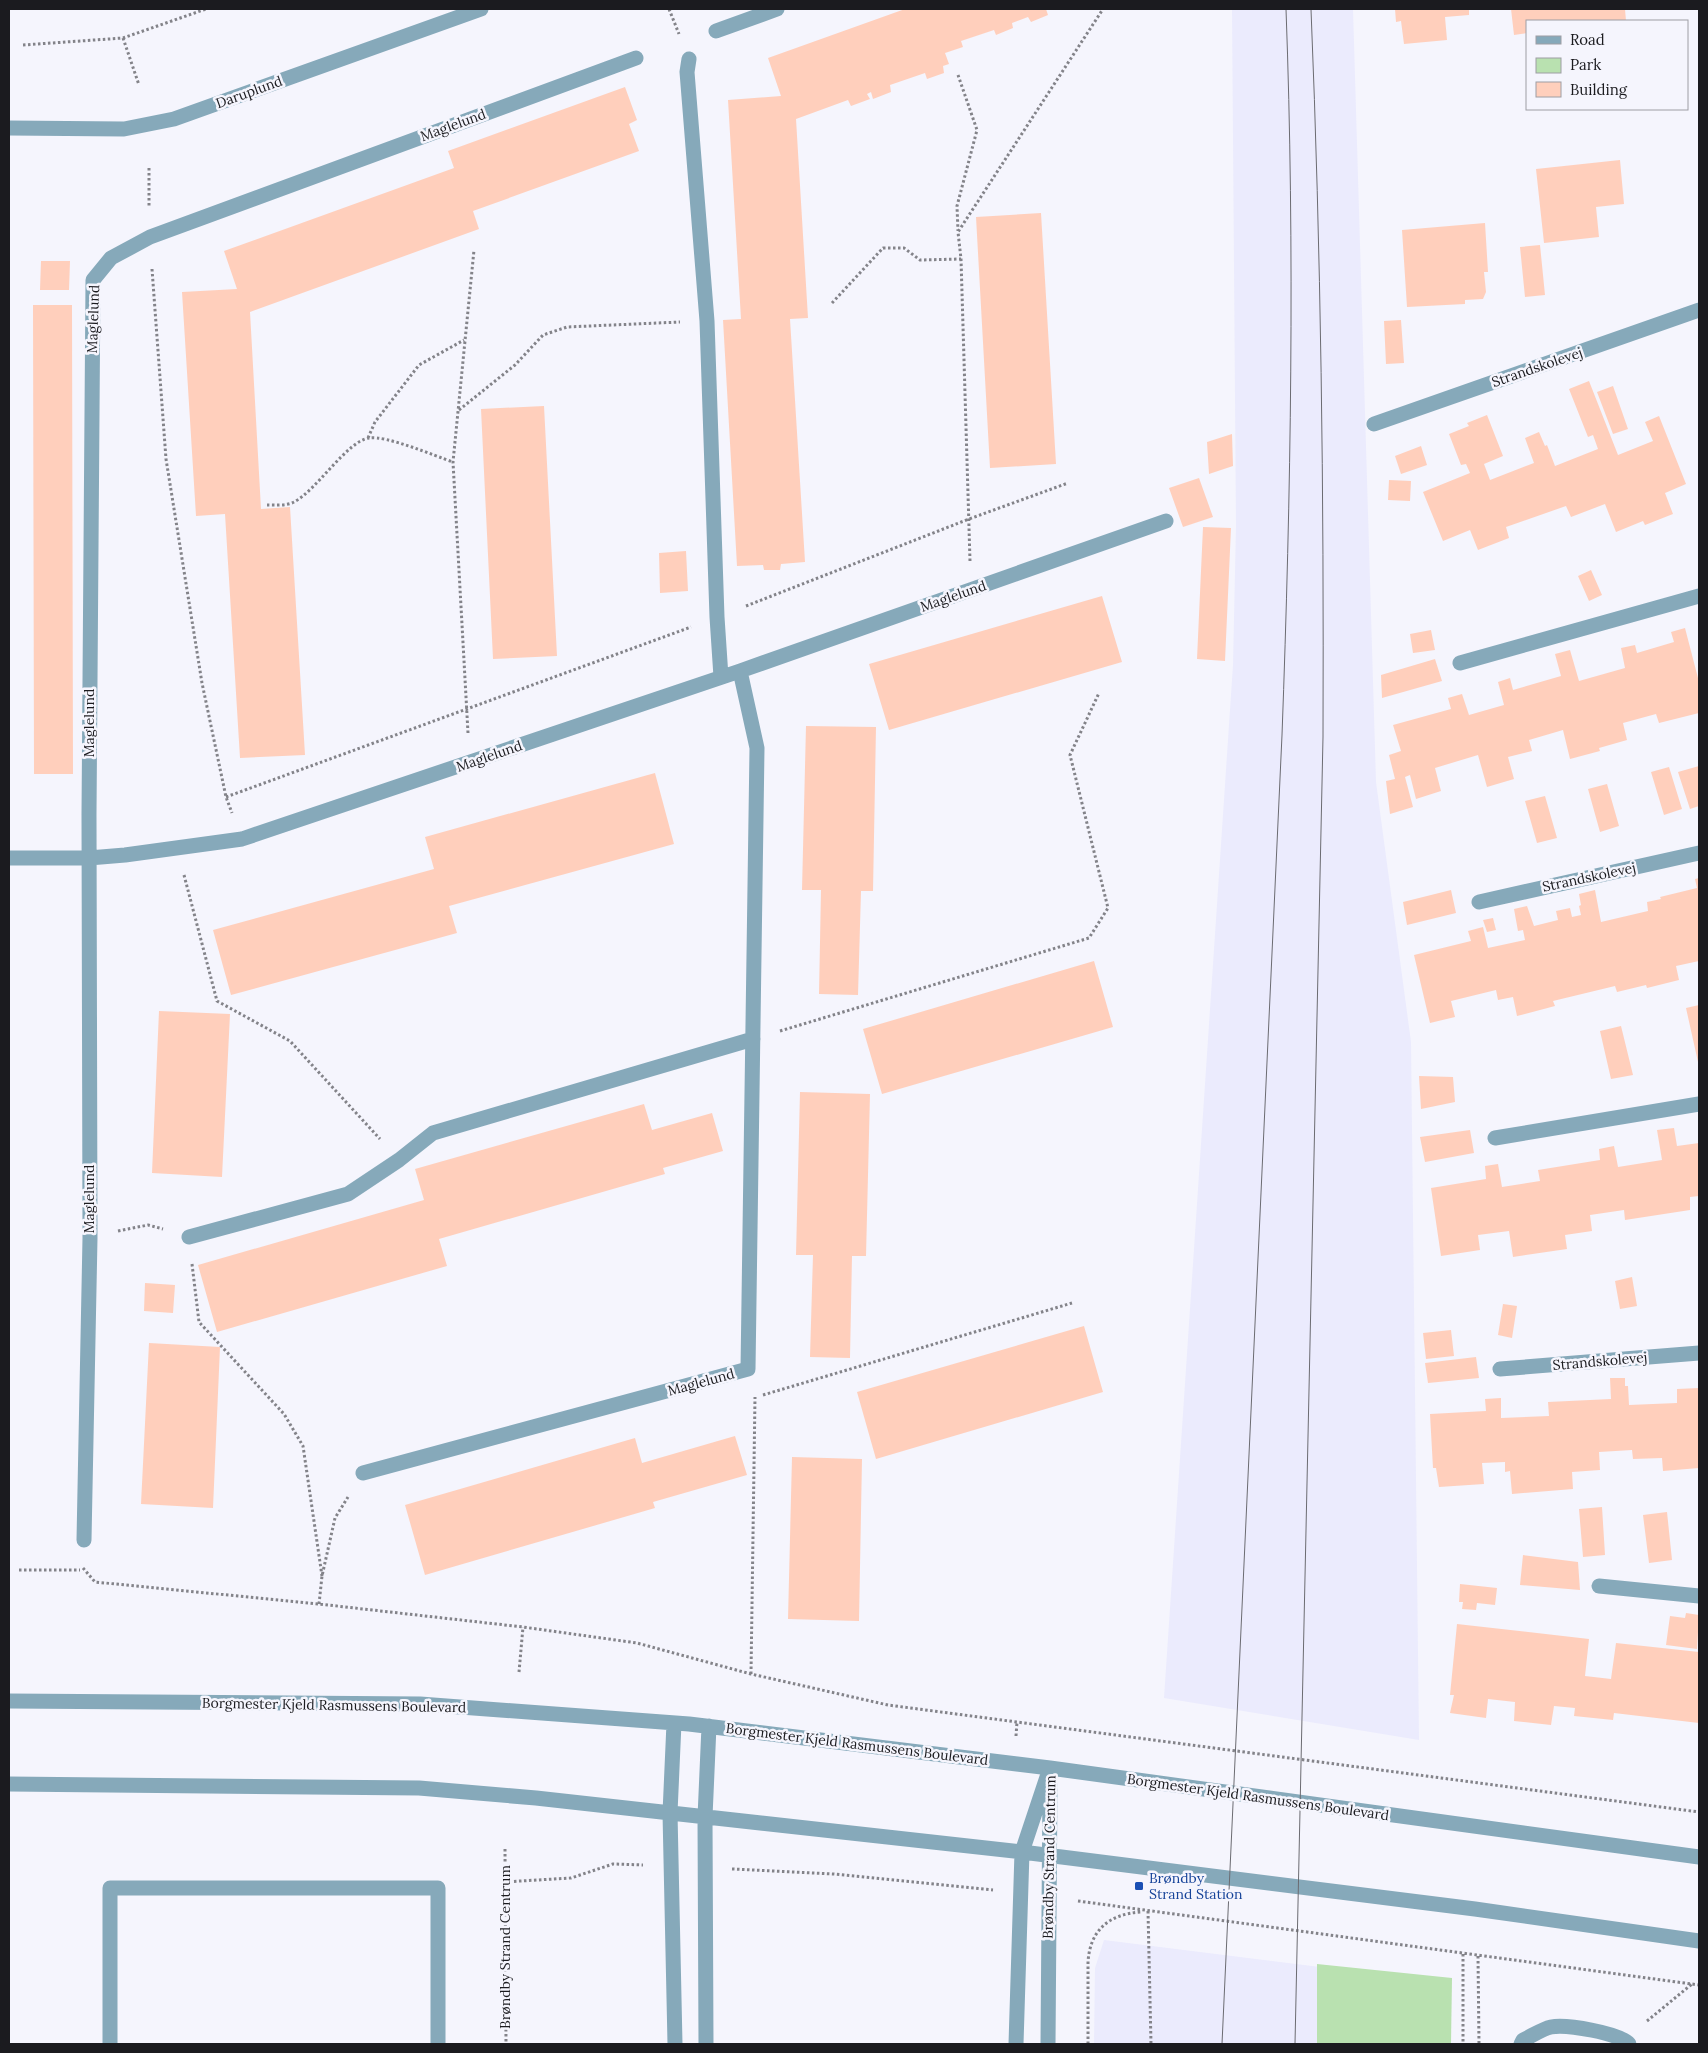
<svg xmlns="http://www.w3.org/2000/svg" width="1708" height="2053" viewBox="0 0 1708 2053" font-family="Lora,serif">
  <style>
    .built { fill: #ebebfd }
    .green { fill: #b9e1b0 }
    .building { fill: #ffcfbc }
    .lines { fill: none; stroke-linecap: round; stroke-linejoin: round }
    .path { stroke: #838389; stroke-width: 3; stroke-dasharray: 2.5 2.5; stroke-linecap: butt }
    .minor { stroke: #86a9ba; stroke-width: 15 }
    .tram { stroke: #6b6b71; stroke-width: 1 }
    .transit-dot { fill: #1a4fb4; stroke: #f5f5fd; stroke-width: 2 }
    .labels { text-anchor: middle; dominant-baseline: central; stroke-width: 5; stroke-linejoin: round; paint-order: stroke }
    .street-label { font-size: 14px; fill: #1b1b1f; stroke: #f5f5fd }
    .transit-label { font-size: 14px; fill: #164399; stroke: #f5f5fd; text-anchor: start }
  </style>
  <rect width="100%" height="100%" fill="#f5f5fd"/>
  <path class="built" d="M 1232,9 L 1353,9 L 1376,782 L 1411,1042 L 1419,1740 L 1164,1698 L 1233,665 L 1236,526 Z
    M 1104,1940 L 1448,1983 L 1449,2044 L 1094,2044 L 1095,1968 Z"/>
  <path class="green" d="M 1317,1964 L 1452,1978 L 1451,2044 L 1317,2044 Z"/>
  <path class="building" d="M 905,9 L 1046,9 L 1048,15 L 1031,22 L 1028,17 L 1012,23 L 1013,28 L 996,35 L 994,30 L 961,41 L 963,47 L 945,53 L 949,64 L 943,66 L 944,73 L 927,79 L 925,73 L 890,85 L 891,92 L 873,99 L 871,92 L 867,94 L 870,99 L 851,106 L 848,100 L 796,119 L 808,318 L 790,319 L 805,562 L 781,564 L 780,570 L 764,570 L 763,565 L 737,566 L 723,320 L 741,319 L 728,100 L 781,96 L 768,58 Z
    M 1395,9 L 1469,9 L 1469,15 L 1445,17 L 1447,40 L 1404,44 L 1401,21 L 1396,22 Z
    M 1511,9 L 1625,9 L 1626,21 L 1527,21 L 1527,33 L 1514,35 Z
    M 625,87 L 637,120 L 629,124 L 639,151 L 473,211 L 479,229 L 250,312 L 261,509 L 290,507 L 305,755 L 240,758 L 225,514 L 196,516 L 182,292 L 237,289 L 224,251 L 454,168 L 448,151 Z
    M 1620,160 L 1624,204 L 1596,207 L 1599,237 L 1544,243 L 1536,169 Z
    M 1041,213 L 1056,464 L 990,468 L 976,217 Z
    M 1485,223 L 1488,272 L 1484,272 L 1486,292 L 1483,299 L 1465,300 L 1465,304 L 1407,307 L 1402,230 Z
    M 1540,245 L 1545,295 L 1525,297 L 1520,247 Z
    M 41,261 L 70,261 L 69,290 L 40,290 Z
    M 33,305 L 72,305 L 73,774 L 34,774 Z
    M 1401,320 L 1404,363 L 1386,364 L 1384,321 Z
    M 1589,381 L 1618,455 L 1653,441 L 1645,422 L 1659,416 L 1686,484 L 1665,493 L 1673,514 L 1645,525 L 1643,521 L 1616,532 L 1605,504 L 1571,517 L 1566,506 L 1506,527 L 1509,538 L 1478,550 L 1470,530 L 1443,541 L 1423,492 L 1470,473 L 1466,464 L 1461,465 L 1449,434 L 1469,426 L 1467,423 L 1487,415 L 1503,456 L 1484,464 L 1490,480 L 1534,463 L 1525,438 L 1539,432 L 1545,446 L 1547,445 L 1555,466 L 1598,449 L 1593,435 L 1588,437 L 1569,389 Z
    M 1613,386 L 1628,429 L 1613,434 L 1597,392 Z
    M 544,406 L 557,656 L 493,659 L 481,409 Z
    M 1232,434 L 1233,466 L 1209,474 L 1207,442 Z
    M 1421,446 L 1427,465 L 1401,474 L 1395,456 Z
    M 1199,478 L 1213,517 L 1183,527 L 1169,488 Z
    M 1389,480 L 1411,481 L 1410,501 L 1388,500 Z
    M 1203,527 L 1231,528 L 1225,661 L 1197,659 Z
    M 686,551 L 688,591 L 660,593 L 659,553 Z
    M 1591,570 L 1602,595 L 1589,601 L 1578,576 Z
    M 1102,596 L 1122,662 L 889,730 L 869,664 Z
    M 1685,628 L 1699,682 L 1699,713 L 1659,723 L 1656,714 L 1623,723 L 1627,740 L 1599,748 L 1600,751 L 1570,759 L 1563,730 L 1529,740 L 1532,751 L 1508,757 L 1514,779 L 1487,787 L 1478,755 L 1435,768 L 1441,791 L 1416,799 L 1410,775 L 1405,777 L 1413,807 L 1390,814 L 1386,781 L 1395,779 L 1389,755 L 1401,751 L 1393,725 L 1451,709 L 1448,698 L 1462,694 L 1469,715 L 1504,705 L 1498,682 L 1510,678 L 1513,690 L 1561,676 L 1555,654 L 1570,650 L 1579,681 L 1625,668 L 1621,648 L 1635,645 L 1637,653 L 1674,642 L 1671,632 Z
    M 1431,630 L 1435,650 L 1413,653 L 1410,634 Z
    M 1435,659 L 1442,681 L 1382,698 L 1381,675 Z
    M 806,726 L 876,727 L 873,891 L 861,891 L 858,995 L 819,994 L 821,890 L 802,890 Z
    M 1699,766 L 1699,806 L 1690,809 L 1678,772 Z
    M 1669,767 L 1682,809 L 1664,815 L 1651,772 Z
    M 655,773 L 674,844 L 449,906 L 457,933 L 231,995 L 213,930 L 434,869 L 425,837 Z
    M 1607,784 L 1619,826 L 1600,832 L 1588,789 Z
    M 1545,796 L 1557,838 L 1537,843 L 1525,801 Z
    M 1699,878 L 1699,961 L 1676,966 L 1679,980 L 1647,988 L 1646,985 L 1617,992 L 1615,986 L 1553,1001 L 1555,1006 L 1517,1016 L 1513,997 L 1498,1000 L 1496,990 L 1451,1001 L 1455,1017 L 1430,1023 L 1414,955 L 1471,941 L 1468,931 L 1483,927 L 1488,948 L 1525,940 L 1523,930 L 1518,931 L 1514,909 L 1527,906 L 1534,926 L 1558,920 L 1556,911 L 1570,908 L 1572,917 L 1581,915 L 1579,906 L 1581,905 L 1579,894 L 1595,890 L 1601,922 L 1648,911 L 1647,902 L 1661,899 L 1660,897 L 1697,888 L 1695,879 Z
    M 1451,890 L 1456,913 L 1407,925 L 1403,902 Z
    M 1493,918 L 1496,930 L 1487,932 L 1483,920 Z
    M 1094,961 L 1113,1027 L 882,1094 L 863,1029 Z
    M 1699,1005 L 1699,1062 L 1698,1062 L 1686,1008 Z
    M 159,1011 L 230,1014 L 222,1177 L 152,1173 Z
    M 1621,1026 L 1633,1075 L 1611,1079 L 1600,1031 Z
    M 1419,1076 L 1453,1077 L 1455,1102 L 1421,1109 Z
    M 800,1092 L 870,1094 L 866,1256 L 852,1256 L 850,1358 L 810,1357 L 813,1255 L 796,1255 Z
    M 644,1104 L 652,1130 L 712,1113 L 723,1151 L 663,1168 L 665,1174 L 439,1239 L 447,1266 L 217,1332 L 198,1265 L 424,1200 L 415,1169 Z
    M 1674,1128 L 1677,1146 L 1699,1143 L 1699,1196 L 1690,1197 L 1690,1210 L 1625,1220 L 1624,1210 L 1590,1215 L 1592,1231 L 1565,1235 L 1567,1249 L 1513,1257 L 1509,1231 L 1478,1235 L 1480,1250 L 1441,1256 L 1431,1188 L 1486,1179 L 1485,1166 L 1498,1164 L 1502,1187 L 1540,1181 L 1538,1170 L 1600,1160 L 1599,1149 L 1614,1146 L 1618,1167 L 1662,1160 L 1657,1130 Z
    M 1470,1130 L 1474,1153 L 1425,1162 L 1420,1137 Z
    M 1632,1277 L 1637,1306 L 1620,1309 L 1615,1281 Z
    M 145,1283 L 175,1285 L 173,1313 L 144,1311 Z
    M 1503,1304 L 1517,1306 L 1512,1338 L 1498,1335 Z
    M 1084,1326 L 1103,1392 L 876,1459 L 857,1392 Z
    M 1451,1330 L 1454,1356 L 1426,1359 L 1423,1333 Z
    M 149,1343 L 220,1347 L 213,1508 L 141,1504 Z
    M 1476,1357 L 1479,1378 L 1428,1383 L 1425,1363 Z
    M 1610,1378 L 1625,1378 L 1625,1386 L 1628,1386 L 1629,1405 L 1677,1403 L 1677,1389 L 1699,1388 L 1699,1468 L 1663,1471 L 1662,1458 L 1633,1459 L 1632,1450 L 1599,1452 L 1600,1470 L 1572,1472 L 1573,1489 L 1512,1494 L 1510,1471 L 1505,1472 L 1505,1462 L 1482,1463 L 1484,1484 L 1439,1487 L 1436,1468 L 1433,1468 L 1430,1414 L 1486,1411 L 1485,1399 L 1501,1398 L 1501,1418 L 1549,1416 L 1548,1402 L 1611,1399 Z
    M 735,1436 L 747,1475 L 653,1502 L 655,1508 L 425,1575 L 405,1505 L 635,1438 L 642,1463 Z
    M 792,1457 L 862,1459 L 859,1621 L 788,1619 Z
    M 1602,1507 L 1605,1555 L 1583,1557 L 1579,1509 Z
    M 1667,1512 L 1672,1560 L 1649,1563 L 1643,1515 Z
    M 1523,1555 L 1578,1562 L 1580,1590 L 1520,1585 Z
    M 1460,1584 L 1497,1588 L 1495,1605 L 1477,1603 L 1476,1610 L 1462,1609 L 1463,1602 L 1459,1602 Z
    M 1686,1613 L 1699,1615 L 1697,1649 L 1666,1645 L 1670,1616 L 1685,1618 Z
    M 1457,1624 L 1589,1639 L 1585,1676 L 1611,1679 L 1616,1643 L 1699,1652 L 1699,1723 L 1614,1713 L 1613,1720 L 1574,1716 L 1575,1708 L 1554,1706 L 1551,1725 L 1514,1721 L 1515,1702 L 1488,1699 L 1486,1718 L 1450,1713 L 1454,1695 L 1450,1695 Z"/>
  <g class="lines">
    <path class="path" d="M 669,9 L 679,34
      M 123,38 L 139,85
      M 23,45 L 123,38 L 206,9
      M 958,75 L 977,130 L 957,206 L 958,231
      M 149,168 L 149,208
      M 152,269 L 166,459 L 202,683 L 226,797 L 232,813
      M 832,303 L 883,248 L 904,248 L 920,260 L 961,259
      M 459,410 L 515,365 L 543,335 L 567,327 L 680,322
      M 368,438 L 375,422 L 419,365 L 464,340
      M 267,505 C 275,505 287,506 294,502 C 317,490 347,441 369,438 C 386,435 435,456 453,462
      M 970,561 L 961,259 L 958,232 L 1103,9
      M 746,606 L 969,519 L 1068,483
      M 468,733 L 453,462 L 474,250
      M 226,797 L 691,627
      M 184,875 L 217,1001 L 290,1041 L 380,1139
      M 780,1031 L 1089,938 L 1108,908 L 1070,755 L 1099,693
      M 118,1231 L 148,1225 L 163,1229
      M 192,1264 L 199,1322 L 284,1414 L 303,1446 L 322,1576
      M 763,1395 L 1072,1303
      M 83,1568 L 95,1582 L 319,1604 L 523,1627 L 637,1643 L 751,1674 L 888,1705 L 1699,1812
      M 19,1570 L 80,1570
      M 319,1604 L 322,1576 L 335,1518 L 348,1497
      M 519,1672 L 523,1627
      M 751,1674 L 755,1397
      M 1016,1736 L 1017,1722
      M 505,1849 L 506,2044
      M 732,1869 L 834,1874 L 993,1890
      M 504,1882 L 571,1878 L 613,1864 L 643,1865
      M 1078,1901 L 1699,1985
      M 1148,1911 L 1151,2044
      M 1463,1954 L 1463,2044
      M 1478,1956 L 1479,2044
      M 1647,2021 L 1692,1984
      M 1088,2044 L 1088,1962 C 1090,1930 1109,1914 1141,1912"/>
    <path class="minor" d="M 716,31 L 777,9
      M 689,59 L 687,72 L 707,321 L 717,617 L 721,677
      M 9,128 L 124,129 L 174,119 L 481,9
      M 1374,424 L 1699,310
      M 1460,663 L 1699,596
      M 9,858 L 89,858 L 125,855 L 242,839 L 740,671 L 1166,521
      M 1479,902 L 1699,853
      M 1495,1138 L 1699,1104
      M 189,1237 L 348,1194 L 399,1160 L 433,1133 L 753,1039
      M 1500,1369 L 1699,1353
      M 363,1473 L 748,1369 L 757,748 L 740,671
      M 84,1540 L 90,1238 L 89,815 L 93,280 L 111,258 L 150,237 L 636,58
      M 1599,1586 L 1699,1596
      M 9,1701 L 420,1704 L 689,1724 L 1050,1768 L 1699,1857
      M 674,1723 L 670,1813 L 675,2044
      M 9,1784 L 419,1788 L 536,1798 L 1022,1852 L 1475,1909 L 1699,1941
      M 110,2044 L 110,1888 L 438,1888 L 438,2044
      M 706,2044 L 705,1817 L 709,1726
      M 1016,2044 L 1022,1852 L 1050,1768
      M 1048,2044 L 1050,1785
      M 1521,2044 L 1523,2040 C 1532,2036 1542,2029 1551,2027 C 1566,2024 1620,2033 1629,2044"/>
    <path class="tram" d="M 1222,2044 L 1282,735 C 1291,493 1295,251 1286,9
      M 1295,2044 L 1323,737 C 1324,494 1321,251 1311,9"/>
  </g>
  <rect class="transit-dot" x="1134" y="1881" width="10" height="10" rx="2.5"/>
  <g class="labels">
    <g class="street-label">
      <text transform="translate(249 92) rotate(-20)">Daruplund</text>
      <text transform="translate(453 125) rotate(-20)">Maglelund</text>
      <text transform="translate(93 319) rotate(-88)">Maglelund</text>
      <text transform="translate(1537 367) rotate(-19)">Strandskolevej</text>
      <text transform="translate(953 596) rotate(-19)">Maglelund</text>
      <text transform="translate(89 723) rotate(-90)">Maglelund</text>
      <text transform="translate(489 756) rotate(-19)">Maglelund</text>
      <text transform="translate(1589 877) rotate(-12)">Strandskolevej</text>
      <text transform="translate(89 1199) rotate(-90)">Maglelund</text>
      <text transform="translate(1600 1361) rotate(-5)">Strandskolevej</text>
      <text transform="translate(701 1382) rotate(-15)">Maglelund</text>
      <text transform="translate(334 1705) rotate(1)">Borgmester Kjeld Rasmussens Boulevard</text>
      <text transform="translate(857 1744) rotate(7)">Borgmester Kjeld Rasmussens Boulevard</text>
      <text transform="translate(1258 1797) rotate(8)">Borgmester Kjeld Rasmussens Boulevard</text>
      <text transform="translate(1049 1857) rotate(-89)">Brøndby Strand Centrum</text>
      <text transform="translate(505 1947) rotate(-90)">Brøndby Strand Centrum</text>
    </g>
    <g class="transit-label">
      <text x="1149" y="1878">Brøndby<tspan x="1149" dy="16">Strand Station</tspan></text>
    </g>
  </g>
  <rect width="1708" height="2053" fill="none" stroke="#1b1b1f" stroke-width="20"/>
  <rect x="1526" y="20" width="162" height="90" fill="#f5f5fd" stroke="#9e9ea4"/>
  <rect x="1536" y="36" width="25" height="8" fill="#86a9ba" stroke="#9e9ea4"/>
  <text x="1570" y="45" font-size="15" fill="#1b1b1f">Road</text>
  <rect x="1536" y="58" width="25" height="15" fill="#b9e1b0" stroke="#9e9ea4"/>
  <text x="1570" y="70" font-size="15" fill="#1b1b1f">Park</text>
  <rect x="1536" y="82" width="25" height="15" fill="#ffcfbc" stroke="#9e9ea4"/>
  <text x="1570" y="95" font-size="15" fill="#1b1b1f">Building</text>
</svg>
